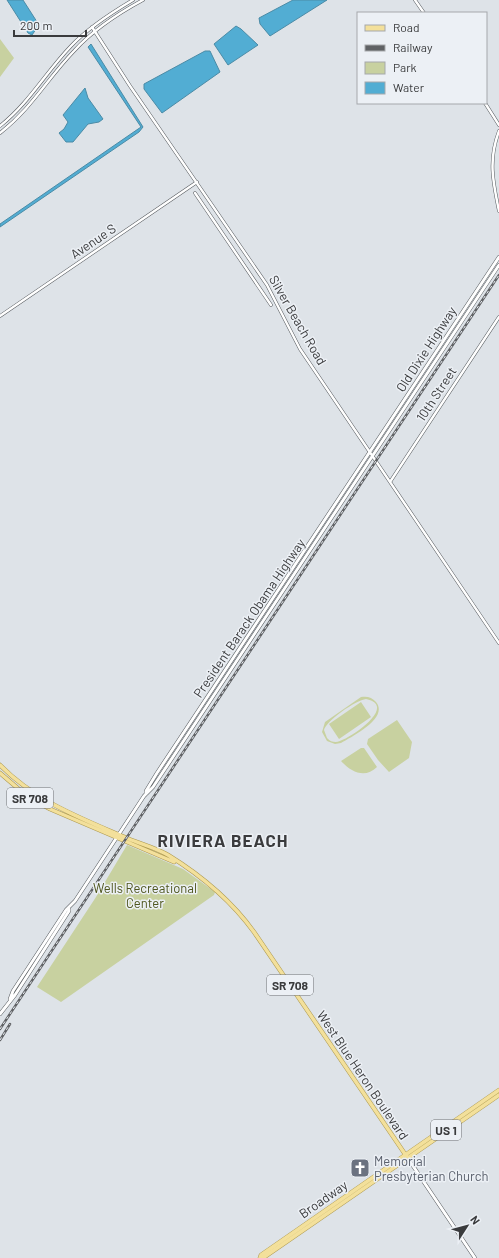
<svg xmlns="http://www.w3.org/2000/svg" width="499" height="1258" viewBox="0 0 499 1258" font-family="Barlow,sans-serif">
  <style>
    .green { fill: #c8d1a0; fill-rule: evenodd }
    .water { fill: #52add3; stroke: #4b8ba6 }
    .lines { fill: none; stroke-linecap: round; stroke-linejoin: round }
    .tertiary-casing { stroke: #565a5e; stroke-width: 3.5 }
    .secondary-casing { stroke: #565a5e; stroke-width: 4 }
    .primary-casing { stroke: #ad994f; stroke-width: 4.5 }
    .tertiary { stroke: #fff; stroke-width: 2.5 }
    .secondary { stroke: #fff; stroke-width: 3 }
    .primary { stroke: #f3e09b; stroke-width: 3.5 }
    .rail-casing { stroke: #606265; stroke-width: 2.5 }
    .rail { stroke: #ecf0f5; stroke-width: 1; stroke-dasharray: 3; stroke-linecap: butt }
    .labels { text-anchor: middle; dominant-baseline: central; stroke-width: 3; stroke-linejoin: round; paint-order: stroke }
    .shield { fill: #ecf0f5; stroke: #6f7174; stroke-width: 1 }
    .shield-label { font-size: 12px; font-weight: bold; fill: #3a3b3d }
    .street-label { font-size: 13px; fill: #3a3b3d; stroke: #ecf0f5 }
    .park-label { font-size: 13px; fill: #4e561d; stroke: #ecf0f5 }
    .worship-label { font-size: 13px; fill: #5b616d; stroke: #ecf0f5; text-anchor: start }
    .district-label { font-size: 17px; font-weight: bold; letter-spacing: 1px; fill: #3a3b3d; stroke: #ecf0f5 }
  </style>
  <rect width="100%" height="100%" fill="#dee3e8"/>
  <path class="green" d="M 0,39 L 14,58 L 0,77 Z
    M 361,697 C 367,696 372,697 376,702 C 389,718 353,736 341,743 L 335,744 L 327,741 L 322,732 L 325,722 ZM 366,699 C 400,706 346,742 336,742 C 332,742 330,741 327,738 L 324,730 C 326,721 356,700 366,699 Z
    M 361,702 L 371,717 L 339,739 L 329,724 Z
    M 397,720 L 412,742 L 409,758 L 389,772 L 378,760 L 367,744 L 368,739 Z
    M 361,748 L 364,748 L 377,767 C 365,779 351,772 341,761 Z
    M 127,845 L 183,869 L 215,892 L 214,895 L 61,1002 L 37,987 L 96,897 Z"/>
  <path class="water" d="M 7,0 L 23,0 L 39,25 L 32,35 L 28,33 Z
    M 293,0 L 327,0 L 270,36 L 260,24 L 259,18 Z
    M 236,26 L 241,29 L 258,45 L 228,65 L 214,44 Z
    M 91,44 L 143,127 L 139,132 L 0,227 L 0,224 L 141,127 L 88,47 Z
    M 205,51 L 210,51 L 220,72 L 162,113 L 144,89 L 144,84 Z
    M 85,88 L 88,98 L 103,119 L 99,122 L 88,124 L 73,142 L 66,142 L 59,133 L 64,129 L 68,122 L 63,115 Z"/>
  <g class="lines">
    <defs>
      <path id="tertiary" d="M 415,0 L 424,13
        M 92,27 L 130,86 L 267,285 L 300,349 L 499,643
        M 485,103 L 499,125
        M 0,126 C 29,103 46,72 71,46 C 89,27 111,13 133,0
        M 499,131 C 488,160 493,182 499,211
        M 0,133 C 32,108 47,79 74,51 C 94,29 117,14 143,0
        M 195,193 L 271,305
        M 0,316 L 197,182
        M 390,482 L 499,317"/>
      <path id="secondary" d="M 146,794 L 146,791 L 157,773 L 499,257
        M 10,999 L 13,991 L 66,910 L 75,901 L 144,796 L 153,787 L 499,265
        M 0,1014 L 15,995 L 69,911 L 69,909
        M 407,1157 L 475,1258"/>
      <path id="primary" d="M 0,765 C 36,802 83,819 129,839 C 141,844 156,848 168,855 C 202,876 231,900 254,932 L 407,1157
        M 0,773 L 28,797 L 50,809 L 174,862
        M 260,1258 L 261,1255 L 499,1090
        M 263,1258 L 499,1095"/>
    </defs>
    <use href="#tertiary" class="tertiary-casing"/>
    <use href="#secondary" class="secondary-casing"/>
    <use href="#primary" class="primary-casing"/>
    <use href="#tertiary" class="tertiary"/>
    <use href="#secondary" class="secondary"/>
    <use href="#primary" class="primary"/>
    <defs>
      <path id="rail" d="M 0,1029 L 499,275
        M 0,1040 L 10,1024"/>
    </defs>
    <use href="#rail" class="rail-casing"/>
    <use href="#rail" class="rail"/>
  </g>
  <defs>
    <symbol id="church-square" viewBox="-11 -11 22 22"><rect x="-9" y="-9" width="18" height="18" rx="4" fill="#6b7280" stroke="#ecf0f5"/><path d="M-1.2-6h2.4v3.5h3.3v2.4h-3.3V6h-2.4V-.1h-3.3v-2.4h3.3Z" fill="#fff"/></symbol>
  </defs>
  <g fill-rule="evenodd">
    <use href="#church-square" x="349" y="1157" width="22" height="22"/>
  </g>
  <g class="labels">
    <g class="shield">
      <rect x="7" y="788" width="46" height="20" rx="3"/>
      <rect x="267" y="975" width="46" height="20" rx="3"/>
      <rect x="431" y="1120" width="30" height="20" rx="3"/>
    </g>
    <g class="shield-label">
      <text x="30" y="798">SR 708</text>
      <text x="290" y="985">SR 708</text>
      <text x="446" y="1130">US 1</text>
    </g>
    <g class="street-label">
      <text transform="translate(93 241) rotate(-34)">Avenue S</text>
      <text transform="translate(298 320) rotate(60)">Silver Beach Road</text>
      <text transform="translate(426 349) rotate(-57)">Old Dixie Highway</text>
      <text transform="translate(436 394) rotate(-57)">10th Street</text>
      <text transform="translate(249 618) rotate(-56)">President Barack Obama Highway</text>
      <text transform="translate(363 1075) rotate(56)">West Blue Heron Boulevard</text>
      <text transform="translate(323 1199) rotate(-35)">Broadway</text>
    </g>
    <g class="park-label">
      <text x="145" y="888">Wells Recreational<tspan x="145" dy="15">Center</tspan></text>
    </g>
    <g class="worship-label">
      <text x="374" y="1161">Memorial<tspan x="374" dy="15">Presbyterian Church</tspan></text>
    </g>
    <g class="district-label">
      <text x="223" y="840">RIVIERA BEACH</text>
    </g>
  </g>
  <rect x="357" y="12" width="130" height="92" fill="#ecf0f5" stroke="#a5a8ab"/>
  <rect x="365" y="25" width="20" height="6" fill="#f3e09b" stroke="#a5a8ab"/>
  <text x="393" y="32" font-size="12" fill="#3a3b3d">Road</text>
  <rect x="365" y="45" width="20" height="6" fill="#606265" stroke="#a5a8ab"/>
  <text x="393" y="52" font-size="12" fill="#3a3b3d">Railway</text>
  <rect x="365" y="62" width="20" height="12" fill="#c8d1a0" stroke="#a5a8ab"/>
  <text x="393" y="72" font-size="12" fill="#3a3b3d">Park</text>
  <rect x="365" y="82" width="20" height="12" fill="#52add3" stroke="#a5a8ab"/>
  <text x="393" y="92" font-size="12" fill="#3a3b3d">Water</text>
  <g transform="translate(467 1226) rotate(54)" stroke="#ecf0f5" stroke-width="3" paint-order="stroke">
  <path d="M0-3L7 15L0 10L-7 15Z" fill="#3a3b3d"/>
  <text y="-6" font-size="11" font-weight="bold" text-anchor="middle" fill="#3a3b3d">N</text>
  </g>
  <path d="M14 30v6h72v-6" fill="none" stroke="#3a3b3d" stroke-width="2"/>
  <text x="20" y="30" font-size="12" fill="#3a3b3d" stroke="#ecf0f5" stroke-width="3" paint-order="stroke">200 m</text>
</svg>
